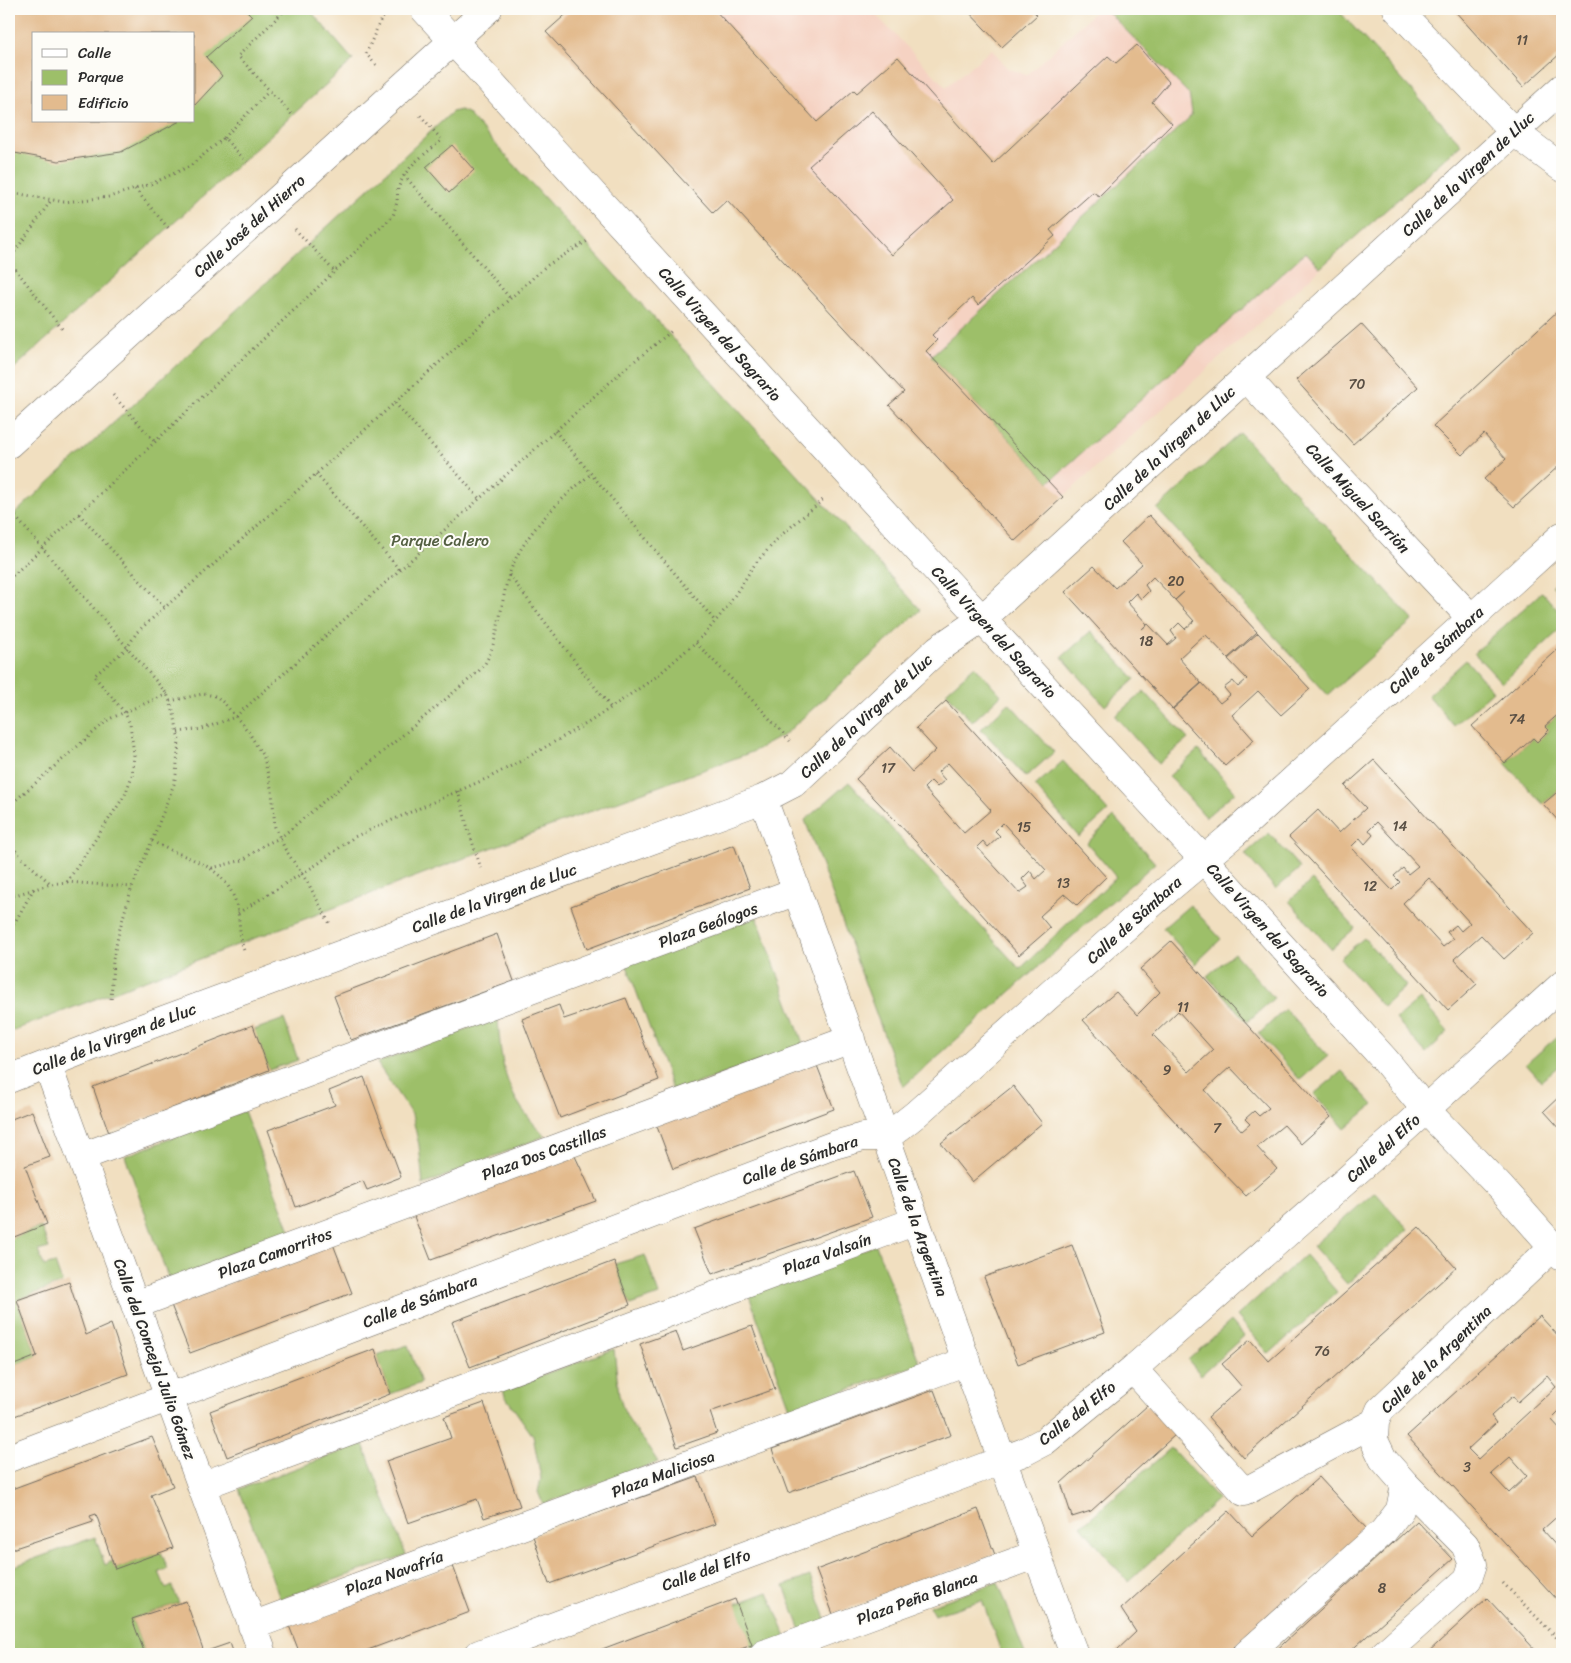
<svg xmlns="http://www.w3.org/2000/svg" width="1571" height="1663" viewBox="0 0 1571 1663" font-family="Sriracha,sans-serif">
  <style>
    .built { fill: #f5d2c2 }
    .green { fill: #9dbf69; stroke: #64754a; fill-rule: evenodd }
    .building { fill: #e3bb8e; fill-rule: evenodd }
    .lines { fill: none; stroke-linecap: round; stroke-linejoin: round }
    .minor-casing { stroke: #706a5f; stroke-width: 29 }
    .path { stroke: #706a5f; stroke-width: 3; stroke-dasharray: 1 4; stroke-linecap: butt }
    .minor { stroke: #fff; stroke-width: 28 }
    .labels { text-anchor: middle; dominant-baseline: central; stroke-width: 4; stroke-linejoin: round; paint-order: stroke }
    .number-label { font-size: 14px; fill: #594f44 }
    .street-label { font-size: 16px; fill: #2b2b2b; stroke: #fdfcf7 }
    .park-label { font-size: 16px; fill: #535f41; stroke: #fdfcf7 }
  </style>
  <rect width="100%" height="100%" fill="#fdfcf7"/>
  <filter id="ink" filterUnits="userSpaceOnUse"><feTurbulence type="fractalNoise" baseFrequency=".02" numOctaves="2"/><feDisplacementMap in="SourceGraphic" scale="10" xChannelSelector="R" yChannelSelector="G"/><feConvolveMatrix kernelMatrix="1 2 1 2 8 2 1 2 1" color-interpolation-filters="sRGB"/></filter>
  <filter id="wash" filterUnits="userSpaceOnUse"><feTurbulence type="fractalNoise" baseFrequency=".0096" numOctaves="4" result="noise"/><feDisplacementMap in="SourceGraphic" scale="20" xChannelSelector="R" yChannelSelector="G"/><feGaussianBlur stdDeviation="1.12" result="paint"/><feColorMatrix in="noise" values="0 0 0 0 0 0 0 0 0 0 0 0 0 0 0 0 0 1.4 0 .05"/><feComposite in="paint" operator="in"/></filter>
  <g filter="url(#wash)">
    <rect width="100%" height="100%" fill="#f1dfc0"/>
    <path class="built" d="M 570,9 L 870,9 L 946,87 L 992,49 L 1007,68 L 1027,75 L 1098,9 L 1337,9 L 1461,144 L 1063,497 L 1015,541 L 889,405 L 903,391 L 829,304 L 728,200 L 713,213 L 546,32 Z"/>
    <path class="green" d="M 9,9 L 309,9 L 353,60 L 9,373 ZM 34,34 L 194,34 L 194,121 L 34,121 Z
      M 1105,9 L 1337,9 L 1461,144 L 1320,268 L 1306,252 L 1049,482 L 931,356 L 1188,120 L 1192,113 L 1189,94 Z
      M 460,110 L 467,113 L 921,610 L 784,735 L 752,752 L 483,851 L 9,1032 L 9,519 L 452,112 Z
      M 1240,433 L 1413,620 L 1328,695 L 1157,509 Z
      M 1562,576 L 1562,597 L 1552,585 Z
      M 1542,592 L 1562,615 L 1562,628 L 1502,683 L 1474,653 Z
      M 1091,631 L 1135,679 L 1105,706 L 1062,657 Z
      M 1466,660 L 1493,691 L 1454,726 L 1428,695 Z
      M 975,666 L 1001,695 L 972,722 L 946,692 Z
      M 1144,691 L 1188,739 L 1158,764 L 1115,716 Z
      M 1009,703 L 1054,752 L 1026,777 L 981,729 Z
      M 1562,711 L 1562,788 L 1543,804 L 1505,763 L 1533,738 L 1537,741 L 1549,731 L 1545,726 Z
      M 1198,750 L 1235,792 L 1206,817 L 1169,776 Z
      M 1063,761 L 1108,811 L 1079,837 L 1035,786 Z
      M 849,782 L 1020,969 L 1116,877 L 1087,843 L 1114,817 L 1155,863 L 903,1087 L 805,820 Z
      M 1269,833 L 1300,868 L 1276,889 L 1245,854 Z
      M 1312,880 L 1355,928 L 1331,949 L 1289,901 Z
      M 1190,905 L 1221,939 L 1195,964 L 1163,928 Z
      M 757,917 L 804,1046 L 673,1092 L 626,963 Z
      M 1364,938 L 1406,986 L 1383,1007 L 1340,958 Z
      M 1234,953 L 1274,998 L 1247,1022 L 1207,976 Z
      M 1420,999 L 1448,1032 L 1426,1053 L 1396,1019 Z
      M 1285,1009 L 1328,1056 L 1300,1080 L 1259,1034 Z
      M 498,1017 C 501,1071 506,1096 545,1136 L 423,1185 L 419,1145 L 412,1115 L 377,1063 Z
      M 284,1019 L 298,1060 L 269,1070 L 254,1030 Z
      M 1560,1034 L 1562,1036 L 1562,1063 L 1541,1081 L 1526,1064 Z
      M 1342,1071 L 1373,1105 L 1345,1129 L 1314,1094 Z
      M 244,1111 L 293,1238 L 170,1283 L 125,1156 Z
      M 1375,1192 L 1408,1229 L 1347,1284 L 1313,1246 Z
      M 41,1227 L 49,1248 L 38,1251 L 44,1266 L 55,1263 L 62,1283 L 17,1300 L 37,1356 L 9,1367 L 9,1239 Z
      M 876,1245 L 920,1364 L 791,1410 L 748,1293 Z
      M 645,1255 L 659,1295 L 630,1305 L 615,1264 Z
      M 1305,1255 L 1337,1292 L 1269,1354 L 1237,1316 Z
      M 1231,1321 L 1244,1336 L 1201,1375 L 1188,1360 Z
      M 408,1345 L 421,1383 L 390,1394 L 377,1355 Z
      M 614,1349 L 619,1395 L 623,1408 L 632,1426 L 645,1442 L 658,1462 L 543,1504 L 538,1492 L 541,1478 L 533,1436 L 505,1396 L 503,1389 Z
      M 363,1444 L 406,1555 L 280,1599 L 239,1489 Z
      M 1171,1448 L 1218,1499 L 1128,1582 L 1081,1526 Z
      M 95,1537 L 105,1565 L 112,1561 L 115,1569 L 161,1552 L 168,1569 L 159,1572 L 166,1589 L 172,1586 L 179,1603 L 132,1619 L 145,1654 L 9,1654 L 9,1568 Z
      M 810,1576 L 828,1624 L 802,1633 L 784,1586 Z
      M 998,1582 L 1025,1654 L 1002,1654 L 982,1600 L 934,1615 L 929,1606 Z
      M 768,1592 L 787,1639 L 754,1652 L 736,1604 Z"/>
    <g id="blocks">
      <path class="building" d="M 9,9 L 245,9 L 252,16 L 206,57 L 222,76 L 194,106 L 194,34 L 34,34 L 34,121 L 180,121 L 121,152 L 59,161 L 9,152 Z
        M 572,9 L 714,9 L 817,122 L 854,90 L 857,93 L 898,57 L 993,164 L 1108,56 L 1116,63 L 1137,45 L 1169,82 L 1152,102 L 1172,124 L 1099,196 L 1093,192 L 1050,230 L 1055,236 L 978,305 L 972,298 L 932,335 L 937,340 L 926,351 L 1063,497 L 1015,541 L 889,405 L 904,392 L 727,200 L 713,213 L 546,32 ZM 872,111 L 953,200 L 892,255 L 809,166 Z
        M 966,9 L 1031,9 L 1037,15 L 1002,47 Z
        M 1453,9 L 1562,9 L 1562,52 L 1523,87 Z
        M 452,145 L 474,170 L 449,193 L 426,167 Z
        M 1562,307 L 1562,463 L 1514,507 L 1484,479 L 1506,459 L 1484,434 L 1462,455 L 1433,426 Z
        M 1361,324 L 1418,387 L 1353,444 L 1296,380 Z
        M 1149,515 L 1257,632 L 1228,658 L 1205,634 L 1179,658 L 1201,683 L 1172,709 L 1065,592 L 1094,566 L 1115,588 L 1142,564 L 1121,542 ZM 1153,577 L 1175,600 L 1184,592 L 1175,600 L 1194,621 L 1185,629 L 1179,623 L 1171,631 L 1176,638 L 1168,645 L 1148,624 L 1142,629 L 1147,624 L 1127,602 L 1136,593 L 1141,599 L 1149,591 L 1145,585 Z
        M 1258,633 L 1310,689 L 1281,715 L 1258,691 L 1232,715 L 1254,740 L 1225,766 L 1173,709 L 1202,683 L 1220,703 L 1230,695 L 1224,688 L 1233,681 L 1238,687 L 1247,679 L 1228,659 Z
        M 1562,645 L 1562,711 L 1545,726 L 1549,730 L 1537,742 L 1533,738 L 1505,763 L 1472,726 Z
        M 946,701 L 1106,877 L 1077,905 L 1064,894 L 1040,916 L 1050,928 L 1019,955 L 915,841 L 856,779 L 890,747 L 912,772 L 936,750 L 916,728 ZM 948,763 L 991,810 L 964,833 L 924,788 L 931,781 L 937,787 L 945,780 L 938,772 ZM 1003,823 L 1046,870 L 1036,879 L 1030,871 L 1022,879 L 1028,887 L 1019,893 L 977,847 L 983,841 L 988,847 L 1000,836 L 995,831 Z
        M 1374,760 L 1533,933 L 1504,959 L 1481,935 L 1454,959 L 1477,984 L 1448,1010 L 1289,837 L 1318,810 L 1339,833 L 1366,808 L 1345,786 ZM 1377,822 L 1418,866 L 1408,874 L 1403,868 L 1394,876 L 1400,882 L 1392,890 L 1351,847 L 1360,838 L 1365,844 L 1373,835 L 1369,830 ZM 1429,878 L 1470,923 L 1461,931 L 1456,925 L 1447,932 L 1453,939 L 1443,947 L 1403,903 Z
        M 1562,788 L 1562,825 L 1543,804 Z
        M 734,845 L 750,888 L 587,949 L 571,906 Z
        M 497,934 L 514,981 L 351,1040 L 334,996 Z
        M 1171,941 L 1331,1117 L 1301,1144 L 1284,1125 L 1257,1147 L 1277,1169 L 1246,1196 L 1188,1136 L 1083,1020 L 1116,992 L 1137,1015 L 1160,992 L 1140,969 ZM 1178,1011 L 1213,1050 L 1189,1072 L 1153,1035 ZM 1230,1067 L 1269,1108 L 1259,1116 L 1254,1111 L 1245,1119 L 1250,1124 L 1242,1131 L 1205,1090 Z
        M 626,998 L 659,1080 L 560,1118 L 522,1019 L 559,1005 L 564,1019 Z
        M 253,1025 L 269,1070 L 109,1133 L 93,1087 Z
        M 816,1063 L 834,1109 L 673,1169 L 656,1124 Z
        M 364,1077 L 401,1177 L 367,1190 L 363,1181 L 296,1207 L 268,1130 L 335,1105 L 329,1091 Z
        M 1562,1078 L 1562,1089 L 1557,1083 Z
        M 1013,1086 L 1042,1123 L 972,1182 L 941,1143 Z
        M 1562,1094 L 1562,1131 L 1544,1111 Z
        M 32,1111 L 50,1157 L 25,1166 L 47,1224 L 9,1239 L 9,1120 Z
        M 574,1154 L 596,1201 L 431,1260 L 413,1214 Z
        M 854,1171 L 872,1217 L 712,1274 L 694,1229 Z
        M 1419,1227 L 1456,1268 L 1244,1458 L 1208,1417 L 1242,1387 L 1222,1364 L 1250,1340 L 1269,1361 Z
        M 333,1244 L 352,1293 L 190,1353 L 171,1305 Z
        M 1072,1245 L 1105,1332 L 1018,1364 L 984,1277 Z
        M 614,1261 L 630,1305 L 470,1367 L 452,1322 Z
        M 69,1282 L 86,1335 L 111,1324 L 128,1374 L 9,1418 L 9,1367 L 37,1356 L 17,1300 Z
        M 1540,1316 L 1562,1340 L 1562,1408 L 1551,1419 L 1562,1431 L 1562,1514 L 1561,1513 L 1542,1530 L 1560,1550 L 1562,1548 L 1562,1605 L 1407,1436 ZM 1547,1376 L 1556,1387 L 1478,1459 L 1468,1449 L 1496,1423 L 1491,1416 L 1513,1396 L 1518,1402 ZM 1510,1457 L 1527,1476 L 1509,1493 L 1491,1474 Z
        M 752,1326 L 775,1389 L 710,1412 L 717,1433 L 677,1447 L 640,1344 L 676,1331 L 683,1351 Z
        M 375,1349 L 390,1394 L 227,1457 L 210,1411 Z
        M 934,1390 L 951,1435 L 788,1493 L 772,1449 Z
        M 484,1403 L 520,1506 L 484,1518 L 477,1499 L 408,1523 L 386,1461 L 451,1438 L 444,1417 Z
        M 1148,1405 L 1175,1435 L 1091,1511 L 1072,1517 L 1061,1483 Z
        M 152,1437 L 173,1486 L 151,1495 L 173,1548 L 115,1569 L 96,1514 L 90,1516 L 93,1522 L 9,1550 L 9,1490 Z
        M 698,1477 L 715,1524 L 549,1584 L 533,1536 Z
        M 1319,1477 L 1367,1529 L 1226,1654 L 1117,1654 L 1116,1651 L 1136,1632 L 1121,1609 L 1229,1511 L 1252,1536 Z
        M 978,1509 L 995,1555 L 833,1614 L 816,1570 Z
        M 1417,1521 L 1453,1559 L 1347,1654 L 1272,1654 Z
        M 453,1566 L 470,1612 L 357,1654 L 300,1654 L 288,1623 Z
        M 1487,1598 L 1539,1654 L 1426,1654 Z
        M 735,1599 L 752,1645 L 727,1654 L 589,1654 Z
        M 186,1601 L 204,1652 L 230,1643 L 234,1654 L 145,1654 L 132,1619 Z"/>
    </g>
  </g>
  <g filter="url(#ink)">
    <use href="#blocks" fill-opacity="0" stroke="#706a5f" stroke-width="1"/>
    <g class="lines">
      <defs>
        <path id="minor" d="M 424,9 L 942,576 L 1204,860 L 1385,1060 L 1426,1110 L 1501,1188 L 1562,1257
          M 1397,9 L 1514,132 L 1562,168
          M 1246,377 L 1275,409 L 1471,618
          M 9,444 L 488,9
          M 763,799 C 868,1083 967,1370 1074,1654
          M 47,1064 L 263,1654
          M 9,1079 L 109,1040 L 763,799 L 794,783 L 938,649 L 982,619 L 1562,88
          M 81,1157 L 797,891
          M 135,1305 L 851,1039
          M 1133,1369 L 1244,1492 L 1375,1422
          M 9,1458 L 834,1145 L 863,1137 L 887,1137 L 916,1114 L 1167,890 L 1235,833 L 1562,536
          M 201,1486 L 916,1221
          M 252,1626 L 967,1361
          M 479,1654 L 976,1470 L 1024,1452 L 1045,1441 L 1133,1369 L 1400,1133 L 1562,985
          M 764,1654 L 1037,1554
          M 1247,1654 L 1383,1532 L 1400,1510 L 1405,1484
          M 1384,1654 L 1468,1579 L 1473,1564 L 1465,1545 L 1405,1484 L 1383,1459 L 1374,1440 L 1375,1422 L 1380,1410 L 1553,1247"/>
      </defs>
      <use href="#minor" class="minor-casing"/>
      <path class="path" d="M 284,9 L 285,10 L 238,56 L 294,117
        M 376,65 L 366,54 L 381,19 L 391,11
        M 224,138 L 269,91
        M 404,175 L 510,298
        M 135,189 L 170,230
        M 9,192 L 64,202 L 109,197 L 151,184 L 190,166 L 224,138 L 247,162
        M 295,229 L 334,271
        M 9,260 L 52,199
        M 9,261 L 63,330
        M 113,395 L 155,442
        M 395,403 L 479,498
        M 555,431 L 715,621
        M 316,474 L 399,569
        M 9,509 L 167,694 L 174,713 L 179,741 L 176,774 L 174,784 L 152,841 L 132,887 L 120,928 L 113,959 L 111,1002
        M 79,514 L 165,608
        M 509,575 L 611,708
        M 9,579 L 79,514 L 393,216 L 397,202 L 398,188 L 404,175 L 415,162 L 442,140 L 420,115
        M 696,643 L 759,707 L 790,741
        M 170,701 L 203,694 L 216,696 L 224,703 L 248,731 L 264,758 L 272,792 L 275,827 L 285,849 L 308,883 L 330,924
        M 178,732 L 202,729 L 235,717 L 626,368 L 673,330
        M 458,791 L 468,829 L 481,868
        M 9,806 L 109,719 L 167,694
        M 152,841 C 184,860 220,860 235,900 C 241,917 238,936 245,953
        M 9,843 L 22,858 L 51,884
        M 212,868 L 243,860 L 264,845 L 280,838 L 478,672 C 481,668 485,664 487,660 C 499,636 501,603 508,578 C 520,537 559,500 591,474
        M 67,882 L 125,795 L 132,776 L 134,754 L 130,724 L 125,713 L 94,676 L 127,648 L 137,632 L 316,474 L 546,266 L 589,240
        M 9,897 L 51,884 L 67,882 L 132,887
        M 238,913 L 319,863 L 354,837 L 490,777 L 521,761 L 591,721 L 656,677 L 705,634 L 727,607 L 755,564 L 779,537 L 825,498
        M 9,933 L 34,888
        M 1503,1583 L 1562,1643"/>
      <use href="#minor" class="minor"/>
    </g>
  </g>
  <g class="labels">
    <g class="number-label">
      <text x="1522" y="40">11</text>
      <text x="1357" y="384">70</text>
      <text x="1176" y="581">20</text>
      <text x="1146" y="641">18</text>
      <text x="1517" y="719">74</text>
      <text x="888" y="768">17</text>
      <text x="1400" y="826">14</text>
      <text x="1024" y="827">15</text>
      <text x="1063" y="883">13</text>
      <text x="1370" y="886">12</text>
      <text x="1183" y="1007">11</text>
      <text x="1167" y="1070">9</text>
      <text x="1217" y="1128">7</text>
      <text x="1322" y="1351">76</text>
      <text x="1467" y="1467">3</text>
      <text x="1382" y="1588">8</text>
    </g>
    <g class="street-label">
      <text transform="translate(1468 174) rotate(-43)">Calle de la Virgen de Lluc</text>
      <text transform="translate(249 226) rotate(-42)">Calle José del Hierro</text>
      <text transform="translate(720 334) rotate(48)">Calle Virgen del Sagrario</text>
      <text transform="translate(1169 448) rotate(-43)">Calle de la Virgen de Lluc</text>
      <text transform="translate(1358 498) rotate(47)">Calle Miguel Sarrión</text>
      <text transform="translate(994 632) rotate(47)">Calle Virgen del Sagrario</text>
      <text transform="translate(1436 650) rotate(-42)">Calle de Sámbara</text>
      <text transform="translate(866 716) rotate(-43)">Calle de la Virgen de Lluc</text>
      <text transform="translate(494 898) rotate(-20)">Calle de la Virgen de Lluc</text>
      <text transform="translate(1134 920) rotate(-42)">Calle de Sámbara</text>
      <text transform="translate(708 925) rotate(-20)">Plaza Geólogos</text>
      <text transform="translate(1268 930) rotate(48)">Calle Virgen del Sagrario</text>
      <text transform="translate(114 1039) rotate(-21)">Calle de la Virgen de Lluc</text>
      <text transform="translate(1383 1148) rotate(-42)">Calle del Elfo</text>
      <text transform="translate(544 1153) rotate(-20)">Plaza Dos Castillas</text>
      <text transform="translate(800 1160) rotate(-19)">Calle de Sámbara</text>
      <text transform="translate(918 1227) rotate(70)">Calle de la Argentina</text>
      <text transform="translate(275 1253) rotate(-20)">Plaza Camorritos</text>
      <text transform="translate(827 1254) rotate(-20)">Plaza Valsaín</text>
      <text transform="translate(420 1301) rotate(-21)">Calle de Sámbara</text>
      <text transform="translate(155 1359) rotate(70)">Calle del Concejal Julio Gómez</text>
      <text transform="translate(1436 1359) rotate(-44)">Calle de la Argentina</text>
      <text transform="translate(1077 1413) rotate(-38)">Calle del Elfo</text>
      <text transform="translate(663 1474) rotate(-20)">Plaza Maliciosa</text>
      <text transform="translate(706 1570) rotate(-20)">Calle del Elfo</text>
      <text transform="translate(394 1573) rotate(-20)">Plaza Navafría</text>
      <text transform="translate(917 1598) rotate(-20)">Plaza Peña Blanca</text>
    </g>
    <g class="park-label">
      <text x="440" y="540">Parque Calero</text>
    </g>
  </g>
  <rect width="1571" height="1663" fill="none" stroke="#fdfcf7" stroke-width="30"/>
  <rect x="32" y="32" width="162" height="90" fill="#fdfcf7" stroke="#a9a8a5"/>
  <rect x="42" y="49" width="25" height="8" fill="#ffffff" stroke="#a9a8a5"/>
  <text x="78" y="58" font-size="15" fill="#2b2b2b">Calle</text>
  <rect x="42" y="70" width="25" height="15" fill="#9dbf69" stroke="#a9a8a5"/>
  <text x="78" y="82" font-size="15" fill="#2b2b2b">Parque</text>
  <rect x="42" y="95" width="25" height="15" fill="#e3bb8e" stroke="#a9a8a5"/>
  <text x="78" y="108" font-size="15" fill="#2b2b2b">Edificio</text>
</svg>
